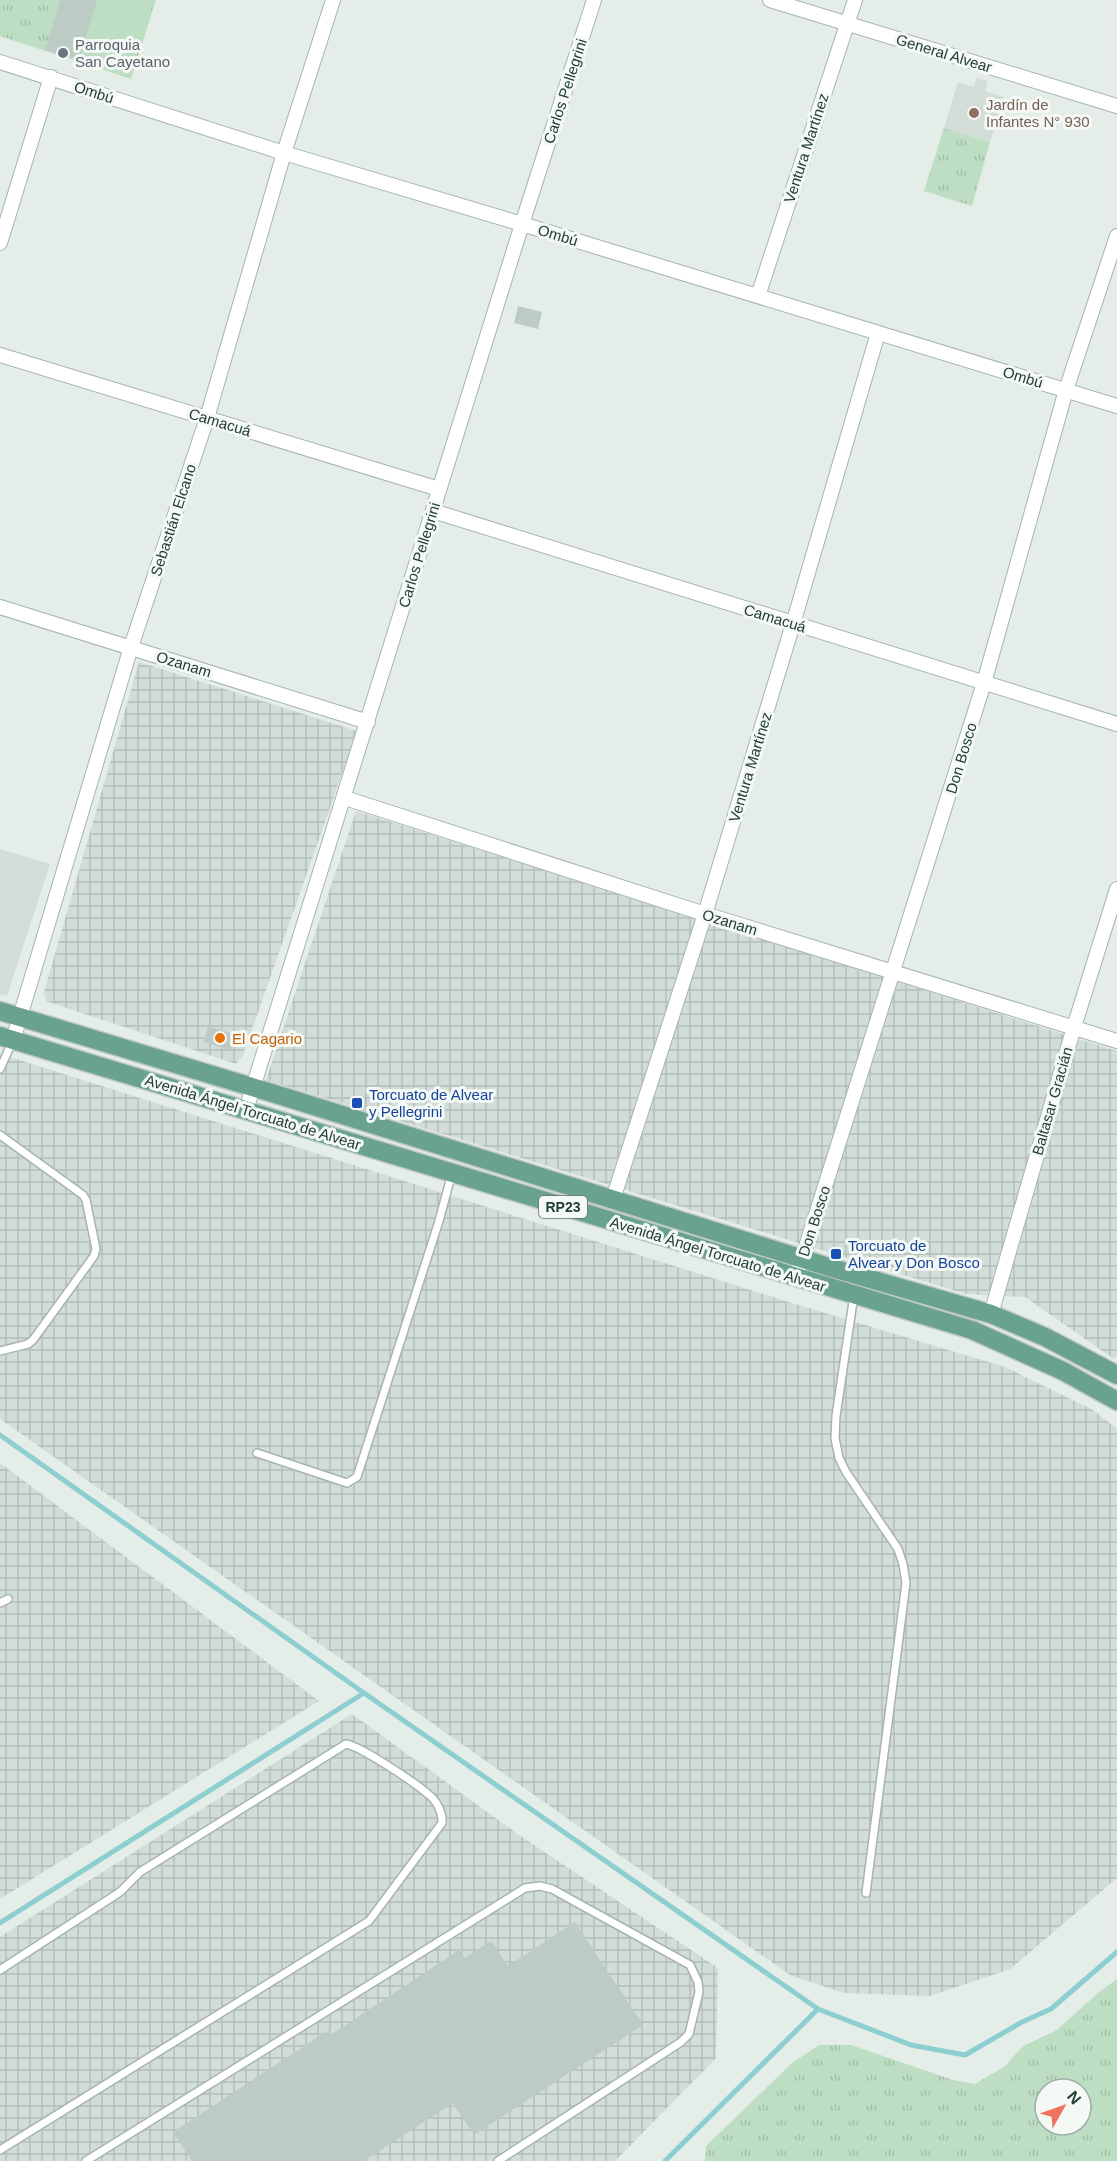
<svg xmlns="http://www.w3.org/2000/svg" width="1117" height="2161" viewBox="0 0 1117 2161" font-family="Arial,sans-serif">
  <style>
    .built { fill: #d2ddd7 }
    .industrial { fill: url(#industrial-grid) }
    .grass { fill: url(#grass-tufts); fill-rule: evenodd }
    .pitch { fill: #bddec2 }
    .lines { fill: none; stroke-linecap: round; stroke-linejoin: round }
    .stream { stroke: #8dced1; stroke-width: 5 }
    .building { fill: #bccbc3 }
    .service-casing { stroke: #a6b5ae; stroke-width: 10 }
    .minor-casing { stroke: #a6b5ae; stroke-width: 16 }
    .primary-casing { stroke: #c1c9c6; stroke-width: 21 }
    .service { stroke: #fff; stroke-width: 7 }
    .minor { stroke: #fff; stroke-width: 14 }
    .primary { stroke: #69a28d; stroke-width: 18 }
    .worship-dot { fill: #6b7280; stroke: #f4f9f6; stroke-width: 2 }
    .education-dot { fill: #8d6e63; stroke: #f4f9f6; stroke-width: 2 }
    .food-dot { fill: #e8710a; stroke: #f4f9f6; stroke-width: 2 }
    .transit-dot { fill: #1a4fb4; stroke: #f4f9f6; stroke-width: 2 }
    .labels { text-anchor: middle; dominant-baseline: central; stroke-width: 6; stroke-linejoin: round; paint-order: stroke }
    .shield { fill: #f4f9f6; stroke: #62766e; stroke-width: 1.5 }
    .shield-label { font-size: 14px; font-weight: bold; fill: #233e34 }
    .worship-label { font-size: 15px; fill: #5b616d; stroke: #f4f9f6; text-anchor: start }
    .street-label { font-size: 15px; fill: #233e34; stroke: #f4f9f6 }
    .education-label { font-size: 15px; fill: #785e54; stroke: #f4f9f6; text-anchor: start }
    .food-label { font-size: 15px; fill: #c56008; stroke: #f4f9f6; text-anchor: start }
    .transit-label { font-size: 15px; fill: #164399; stroke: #f4f9f6; text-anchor: start }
  </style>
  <defs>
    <pattern id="industrial-grid" width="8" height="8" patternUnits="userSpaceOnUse" patternTransform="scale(1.5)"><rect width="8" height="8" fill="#d2ddd7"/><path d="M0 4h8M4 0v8" fill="none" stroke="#b4bfb9"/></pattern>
    <pattern id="grass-tufts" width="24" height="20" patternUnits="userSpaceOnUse" patternTransform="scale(1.5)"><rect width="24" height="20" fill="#bddec2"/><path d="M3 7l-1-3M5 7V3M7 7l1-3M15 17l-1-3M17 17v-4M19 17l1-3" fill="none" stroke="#a2c0a7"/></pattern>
  </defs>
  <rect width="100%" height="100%" fill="#e4ede8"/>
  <path class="built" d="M 977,78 L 988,81 L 985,91 L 1004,97 L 990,142 L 944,128 L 958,82 L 974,87 Z
    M 0,849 L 50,864 L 7,996 L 0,994 Z"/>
  <path class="industrial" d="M 139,662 L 357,731 L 243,1055 L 236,1064 L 46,1001 L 44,992 Z
    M 356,811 L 1117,1051 L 1117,1355 L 1114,1359 L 1025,1297 L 966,1294 L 266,1080 Z
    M 0,1054 L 792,1303 L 1005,1367 L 1093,1410 L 1117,1429 L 1117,1878 L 1010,1969 L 930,1996 L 844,1993 L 790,1975 L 0,1419 Z
    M 0,1463 L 319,1701 L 0,1899 Z
    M 352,1714 L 519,1835 L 718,1968 L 716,2058 L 615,2161 L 0,2161 L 0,1937 Z"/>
  <path class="grass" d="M 0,0 L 156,0 L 131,79 L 0,36 Z
    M 944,128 L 990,142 L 972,206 L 924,191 Z
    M 1117,1979 L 1117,2161 L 705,2161 L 706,2146 L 792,2063 L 819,2045 L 851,2045 L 953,2080 L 975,2084 L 1004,2067 L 1023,2046 L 1057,2030 L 1099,1992 ZM 1045,2089 L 1081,2089 L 1081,2125 L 1045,2125 Z"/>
  <path class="pitch" d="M 99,0 L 154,0 L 130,77 L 80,61 Z"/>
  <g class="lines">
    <path class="stream" d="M 0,1435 L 364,1693 L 818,2009 L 911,2045 L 965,2055 L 1022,2022 L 1051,2009 L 1117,1952
      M 0,1923 L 364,1693
      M 665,2161 L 818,2009"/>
  </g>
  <path class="building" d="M 60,0 L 97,0 L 79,60 L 45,50 Z
    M 518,306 L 542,312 L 538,329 L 514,323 Z
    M 208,1026 L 236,1035 L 231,1050 L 204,1042 Z
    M 575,1922 L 643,2025 L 474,2135 L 453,2103 L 364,2161 L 192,2161 L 173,2132 L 329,2030 L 332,2034 L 459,1950 L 465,1958 L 491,1941 L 508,1966 Z"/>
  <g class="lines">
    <defs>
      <path id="service" d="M 0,1069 L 12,1042
        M 0,1135 L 83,1195 L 86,1200 L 96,1249 L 94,1256 L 33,1340 L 28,1344 L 0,1351
        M 854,1295 L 836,1416 L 835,1438 L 839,1458 L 846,1472 L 898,1549 L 903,1564 L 906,1583 L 866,1893
        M 257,1453 L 347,1483 L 357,1477 L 439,1221 L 452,1173
        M 0,1603 L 8,1599
        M 0,1970 L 120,1892 L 140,1872 L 346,1744 C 362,1747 414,1782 428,1794 C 436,1800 443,1812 442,1823 L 369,1921 L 0,2150
        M 86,2161 L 525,1888 L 540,1886 L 552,1889 L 690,1965 L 698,1982 L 699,1992 L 689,2034 L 681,2042 L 498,2161"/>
      <path id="minor" d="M 770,0 L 1117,106
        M 0,62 L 284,153 L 522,224 L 1117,406
        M 0,243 L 51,77
        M 758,296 L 855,0
        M 0,355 L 439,489
        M 433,511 L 1117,724
        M 0,607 L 368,722
        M 345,798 L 705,914 L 1117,1041
        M 13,1040 L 131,647 L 207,418 L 284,153 L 333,0
        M 246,1110 L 522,224 L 594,0
        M 613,1199 L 705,914 L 793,624 L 878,333
        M 796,1278 L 984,683 L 1066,390 L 1117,236
        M 991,1314 L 1074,1027 L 1117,889"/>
      <path id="primary" d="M 0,1011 L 272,1093 L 832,1268 L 991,1314 L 1045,1337 L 1117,1375
        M 0,1036 L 972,1330 L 1063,1371 L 1117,1401"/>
    </defs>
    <use href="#service" class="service-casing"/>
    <use href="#minor" class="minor-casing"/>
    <use href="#primary" class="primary-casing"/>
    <use href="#service" class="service"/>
    <use href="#minor" class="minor"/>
    <use href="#primary" class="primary"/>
  </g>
  <circle class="worship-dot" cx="63" cy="53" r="6"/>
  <circle class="education-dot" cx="974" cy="113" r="6"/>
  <circle class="food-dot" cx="220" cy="1038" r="6"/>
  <g class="transit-dot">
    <rect x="351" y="1097" width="12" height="12" rx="3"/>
    <rect x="830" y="1248" width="12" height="12" rx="3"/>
  </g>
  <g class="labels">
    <rect class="shield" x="539" y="1196" width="48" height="22" rx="4.5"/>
    <g class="shield-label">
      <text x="563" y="1207">RP23</text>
    </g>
    <g class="worship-label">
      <text x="75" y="44">Parroquia<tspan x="75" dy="17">San Cayetano</tspan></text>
    </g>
    <g class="street-label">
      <text transform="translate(944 53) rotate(17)">General Alvear</text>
      <text transform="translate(565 91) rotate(-72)">Carlos Pellegrini</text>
      <text transform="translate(94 92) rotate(18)">Ombú</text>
      <text transform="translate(806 148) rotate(-72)">Ventura Martínez</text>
      <text transform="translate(558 235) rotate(17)">Ombú</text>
      <text transform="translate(1023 377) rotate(17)">Ombú</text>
      <text transform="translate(220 422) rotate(17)">Camacuá</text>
      <text transform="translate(173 520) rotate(-72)">Sebastián Elcano</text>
      <text transform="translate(419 555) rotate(-73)">Carlos Pellegrini</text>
      <text transform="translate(775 618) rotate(17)">Camacuá</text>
      <text transform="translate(184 664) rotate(17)">Ozanam</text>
      <text transform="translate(961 758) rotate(-73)">Don Bosco</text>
      <text transform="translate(750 767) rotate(-73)">Ventura Martínez</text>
      <text transform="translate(730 922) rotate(17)">Ozanam</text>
      <text transform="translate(1052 1101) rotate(-74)">Baltasar Gracián</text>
      <text transform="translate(253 1112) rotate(17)">Avenida Ángel Torcuato de Alvear</text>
      <text transform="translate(814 1221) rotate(-72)">Don Bosco</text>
      <text transform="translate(718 1254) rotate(17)">Avenida Ángel Torcuato de Alvear</text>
    </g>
    <g class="education-label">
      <text x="986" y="104">Jardín de<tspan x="986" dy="17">Infantes N° 930</tspan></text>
    </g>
    <g class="food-label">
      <text x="232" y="1038">El Cagario</text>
    </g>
    <g class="transit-label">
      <text x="369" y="1094">Torcuato de Alvear<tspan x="369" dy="17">y Pellegrini</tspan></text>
      <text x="848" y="1245">Torcuato de<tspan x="848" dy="17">Alvear y Don Bosco</tspan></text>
    </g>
  </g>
  <g transform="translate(1063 2107) rotate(50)"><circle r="28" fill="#f4f9f6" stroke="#a0aea8" stroke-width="1.5"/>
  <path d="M0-4.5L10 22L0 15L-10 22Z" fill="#f0735f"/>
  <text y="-9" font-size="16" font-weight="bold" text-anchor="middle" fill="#233e34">N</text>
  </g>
</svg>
